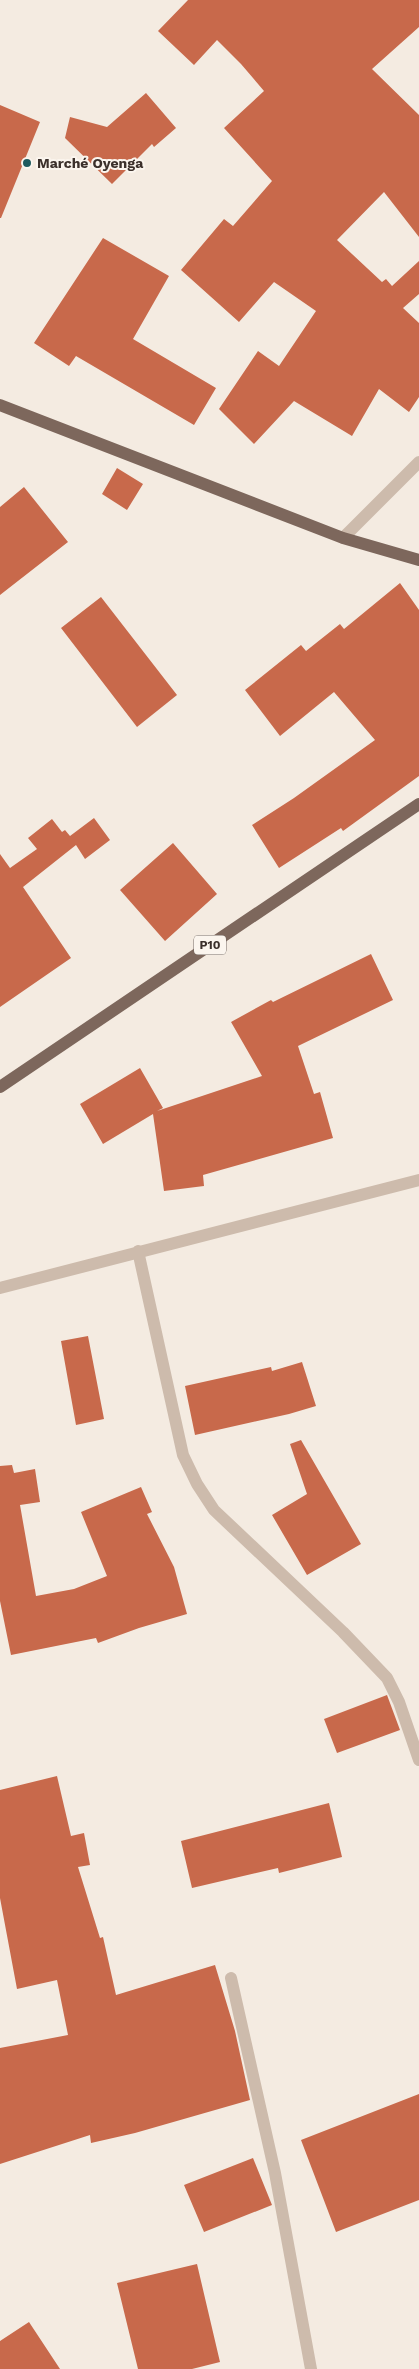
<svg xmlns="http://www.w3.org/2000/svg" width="419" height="2369" viewBox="0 0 419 2369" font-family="'Work Sans',sans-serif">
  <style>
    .building { fill: #c8694b }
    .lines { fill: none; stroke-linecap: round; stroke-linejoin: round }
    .minor { stroke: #cdbbac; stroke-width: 12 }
    .major { stroke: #7d675c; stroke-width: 12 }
    .poi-dot { fill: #1f5a5e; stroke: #fbf5ee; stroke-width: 2 }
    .labels { text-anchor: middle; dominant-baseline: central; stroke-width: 4; stroke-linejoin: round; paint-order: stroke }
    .shield { fill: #fbf5ee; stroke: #756b66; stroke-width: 1 }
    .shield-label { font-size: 12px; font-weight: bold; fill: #3b302b }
    .poi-label { font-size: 14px; font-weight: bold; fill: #3b302b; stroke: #fbf5ee; text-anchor: start }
  </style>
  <rect width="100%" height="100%" fill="#f4ebe1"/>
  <path class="building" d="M 188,0 L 419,0 L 419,27 L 372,69 L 419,115 L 419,237 L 384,192 L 337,240 L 382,282 L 386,279 L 392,286 L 419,261 L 419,294 L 403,308 L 419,323 L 419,397 L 409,412 L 379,389 L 352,436 L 294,401 L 254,444 L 219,409 L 258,351 L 279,366 L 316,311 L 274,282 L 239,322 L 181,270 L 224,219 L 233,226 L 272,181 L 224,128 L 264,91 L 241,64 L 217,40 L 194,65 L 158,31 Z
    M 146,93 L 176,128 L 154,147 L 152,144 L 112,184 L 65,138 L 70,117 L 107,127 Z
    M 0,105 L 40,122 L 1,218 L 0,218 Z
    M 103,238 L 169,276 L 133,339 L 216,388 L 194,425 L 76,356 L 69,366 L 34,343 Z
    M 117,468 L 143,484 L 127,510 L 102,494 Z
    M 24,487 L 68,542 L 0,595 L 0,507 Z
    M 400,583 L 419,610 L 419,776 L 343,831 L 341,828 L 279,868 L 252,825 L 294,798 L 375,740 L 334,692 L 280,736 L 245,690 L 301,645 L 306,651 L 340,624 L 344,629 Z
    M 101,597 L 177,695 L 137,727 L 61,628 Z
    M 94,818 L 110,840 L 85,859 L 76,845 L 23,887 L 71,958 L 0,1007 L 0,854 L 10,868 L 37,849 L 28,838 L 52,819 L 62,832 L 65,830 L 70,836 Z
    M 173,843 L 217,894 L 165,941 L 120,890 Z
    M 371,954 L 393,1000 L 298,1046 L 314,1094 L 320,1092 L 333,1138 L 203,1175 L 204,1186 L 164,1191 L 153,1114 L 103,1144 L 80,1104 L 140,1068 L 163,1108 L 157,1111 L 262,1076 L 231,1022 L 271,1000 L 273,1002 Z
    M 88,1336 L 104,1419 L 76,1425 L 61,1341 Z
    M 302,1362 L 316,1406 L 289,1414 L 195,1435 L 185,1386 L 271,1367 L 272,1371 Z
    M 301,1440 L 361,1544 L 307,1575 L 272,1515 L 307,1494 L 290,1444 Z
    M 12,1465 L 14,1473 L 35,1469 L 40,1502 L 20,1505 L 36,1596 L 74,1589 L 107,1576 L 81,1512 L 141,1487 L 152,1512 L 147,1514 L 174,1567 L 187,1614 L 139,1628 L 98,1643 L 96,1638 L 11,1655 L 0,1601 L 0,1466 Z
    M 387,1695 L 400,1730 L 337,1753 L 324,1719 Z
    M 57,1776 L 71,1836 L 84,1833 L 90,1865 L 78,1867 L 100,1938 L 103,1937 L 116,1995 L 215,1965 L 235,2031 L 250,2100 L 135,2133 L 91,2143 L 90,2135 L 0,2164 L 0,2048 L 68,2035 L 57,1980 L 17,1989 L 0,1898 L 0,1790 Z
    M 329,1803 L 342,1857 L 279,1873 L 278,1868 L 192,1888 L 181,1841 Z
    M 419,2094 L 419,2200 L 336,2232 L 301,2140 Z
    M 253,2158 L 272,2205 L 204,2232 L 184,2185 Z
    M 197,2264 L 220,2362 L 192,2369 L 138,2369 L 117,2283 Z
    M 29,2322 L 60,2369 L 0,2369 L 0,2341 Z"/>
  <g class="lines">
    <path class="minor" d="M 343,538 L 419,462
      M 138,1251 L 183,1455 L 197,1484 L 214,1510 L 343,1632 L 387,1678 L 399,1702 L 419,1760
      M 0,1288 L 419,1180
      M 231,1978 L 275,2173 L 311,2369"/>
    <path class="major" d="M 0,405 L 343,538 L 419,560
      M 0,1087 L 419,804"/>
  </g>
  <circle class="poi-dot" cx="27" cy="163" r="5"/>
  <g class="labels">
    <rect class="shield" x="194" y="935.5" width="32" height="19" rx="4"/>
    <g class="shield-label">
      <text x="210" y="945">P10</text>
    </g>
    <g class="poi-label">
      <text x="37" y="163">Marché Oyenga</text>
    </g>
  </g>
</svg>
